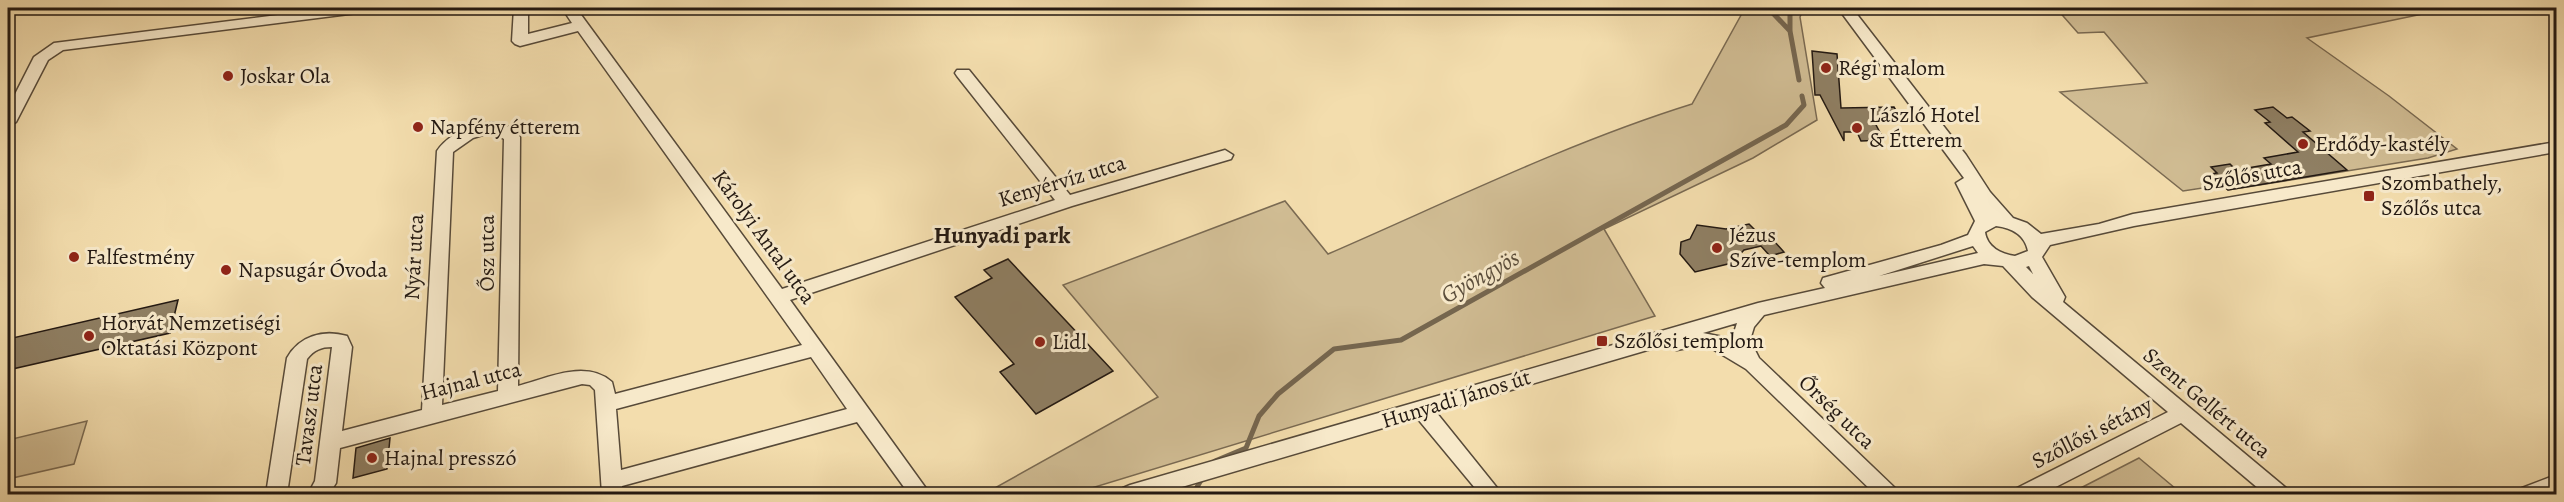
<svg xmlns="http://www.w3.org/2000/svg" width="2564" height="502" viewBox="0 0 2564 502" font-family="Alegreya,serif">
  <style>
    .green { fill: #d0bc93; stroke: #7a6a52; stroke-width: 1.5 }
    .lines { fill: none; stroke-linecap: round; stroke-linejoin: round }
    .stream { stroke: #75664f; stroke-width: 5 }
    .building { fill: #8f7f63; stroke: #231912; stroke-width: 1.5 }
    .minor-casing { stroke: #574a39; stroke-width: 3 }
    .minor { fill: #f7e9ca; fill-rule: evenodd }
    .poi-dot { fill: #8f2418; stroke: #f7e9ca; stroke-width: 2 }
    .labels { text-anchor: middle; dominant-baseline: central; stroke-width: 6; stroke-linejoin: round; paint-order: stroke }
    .poi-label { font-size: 22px; fill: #231912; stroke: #f7e9ca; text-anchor: start }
    .street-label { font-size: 22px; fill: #231912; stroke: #f7e9ca }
    .neighbourhood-label { font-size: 24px; font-weight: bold; fill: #231912; stroke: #f7e9ca }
    .water-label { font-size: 24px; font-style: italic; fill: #5a4d3b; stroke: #f7e9ca }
  </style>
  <rect width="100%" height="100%" fill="#f3ddad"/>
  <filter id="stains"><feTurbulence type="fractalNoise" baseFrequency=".00333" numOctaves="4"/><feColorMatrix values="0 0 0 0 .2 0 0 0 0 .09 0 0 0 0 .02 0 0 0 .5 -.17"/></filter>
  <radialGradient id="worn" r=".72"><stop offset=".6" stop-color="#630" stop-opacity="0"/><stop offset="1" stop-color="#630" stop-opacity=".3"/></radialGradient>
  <path class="green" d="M 1745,8 L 1804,8 L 1800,17 L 1817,120 L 1753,158 L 1604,229 L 1655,316 L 1072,494 L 984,494 L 1158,397 L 1063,285 L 1285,201 L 1328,254 C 1448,202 1567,143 1692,104 Z
    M 2056,8 L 2438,8 L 2442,10 L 2307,38 L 2389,96 L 2457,149 L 2428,158 L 2228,190 L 2222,185 L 2183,191 L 2060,92 L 2147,83 L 2104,32 L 2078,33 Z
    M 87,421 L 74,464 L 8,479 L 8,440 Z
    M 2139,458 L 2182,494 L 2069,494 Z"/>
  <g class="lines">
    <path class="stream" d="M 1768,8 L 1790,31
      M 1790,8 L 1790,31 L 1799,80
      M 1215,461 L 1246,448 L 1259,416 L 1278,394 L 1334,349 L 1401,340 L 1786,125 L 1804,105 L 1802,96
      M 1193,494 L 1204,475"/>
  </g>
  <path class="building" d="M 1812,51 L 1837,54 L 1841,108 L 1894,107 L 1903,122 L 1875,123 L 1884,140 L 1861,141 L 1857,132 L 1844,132 L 1844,141 L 1820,95 L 1815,95 Z
    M 2273,107 L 2287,118 L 2292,117 L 2310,131 L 2303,132 L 2347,170 L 2228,190 L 2211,174 L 2217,173 L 2211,167 L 2230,164 L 2236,170 L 2271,164 L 2264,158 L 2298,152 L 2265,123 L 2270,122 L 2255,110 Z
    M 1749,224 L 1768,243 L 1774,241 L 1784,252 L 1770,256 L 1761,246 L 1744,250 L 1732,263 L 1695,272 L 1680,254 L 1681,242 L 1690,239 L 1697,225 L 1726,229 Z
    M 1008,259 L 1113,371 L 1036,414 L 1000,372 L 1014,364 L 955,297 L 992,278 L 984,270 Z
    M 178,300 L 170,333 L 8,370 L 8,339 Z
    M 390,438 L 387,469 L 353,478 L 356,448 Z"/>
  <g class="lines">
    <defs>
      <path id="minor" d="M 333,8 L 372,8 L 365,12 L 63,50 L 48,60 L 16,122 L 8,127 L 8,108 L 34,57 L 54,43 Z
        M 514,8 L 528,8 L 528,34 L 572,23 L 562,8 L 576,8 L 782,289 L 1055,200 L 957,76 L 955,73 L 957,70 L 969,70 L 1070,195 L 1225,150 L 1233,155 L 1231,159 L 1072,206 L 790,300 L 930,494 L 909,494 L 857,422 L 622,486 L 622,494 L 602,494 L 595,390 L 590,385 L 582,384 L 340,448 L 336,483 L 329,494 L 308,494 L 315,481 L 332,347 C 321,347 314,350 307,359 L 287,494 L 266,494 L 287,358 C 299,336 323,329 347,336 L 352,347 L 342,431 L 422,410 L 437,151 C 452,128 501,109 520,137 L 518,386 C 548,378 586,359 612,382 L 615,394 L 802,345 L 578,31 L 520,46 L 515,44 L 512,41 ZM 486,134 L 495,134 L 504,139 L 498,391 L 442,405 L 453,152 L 473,138 ZM 811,357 L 847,409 L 621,470 L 616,409 Z
        M 1838,8 L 1852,8 L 1966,155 L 1990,192 L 2013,218 L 2027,223 L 2041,234 L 2099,224 L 2133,214 L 2556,142 L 2556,152 L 2134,226 L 2050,245 L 2042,257 L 2065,297 L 2063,302 L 2286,488 L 2289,494 L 2265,494 L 2181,423 L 2042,494 L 2014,494 L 2017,488 L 2168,412 L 2032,297 L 2003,266 L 1984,264 L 1764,315 L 1754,327 L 1750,340 L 1759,358 L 1895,488 L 1898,494 L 1875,494 L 1746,369 L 1711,348 L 1697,346 L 1677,350 L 1670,348 L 1668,344 L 1436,412 L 1502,494 L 1480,494 L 1417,418 L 1158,494 L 1120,494 L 1123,488 L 1130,485 L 1758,303 L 1825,288 L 1821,283 L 1823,278 L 1941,245 L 1968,235 L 1975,221 L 1956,183 L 1964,178 ZM 1996,226 C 2012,228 2025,235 2028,251 L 2015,256 C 2001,254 1987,247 1985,232 ZM 1973,246 L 1978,253 L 1879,276 ZM 2029,266 L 2033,274 L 2026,267 ZM 1737,323 L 1731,342 L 1723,337 L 1703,333 Z
        M 2556,475 L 2556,493 L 2518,494 L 2522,488 Z"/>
    </defs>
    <use href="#minor" class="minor-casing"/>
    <use href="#minor" class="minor"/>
  </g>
  <g class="poi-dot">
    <circle cx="1826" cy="68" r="6"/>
    <circle cx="228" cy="76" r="6"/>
    <circle cx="418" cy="127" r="6"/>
    <circle cx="1857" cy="128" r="6"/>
    <circle cx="2303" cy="144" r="6"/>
    <rect x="2363" y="190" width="12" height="12" rx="3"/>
    <circle cx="1717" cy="248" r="6"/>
    <circle cx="74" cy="257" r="6"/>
    <circle cx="226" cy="270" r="6"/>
    <circle cx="89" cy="336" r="6"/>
    <rect x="1596" y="335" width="12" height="12" rx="3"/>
    <circle cx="1040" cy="342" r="6"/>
    <circle cx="372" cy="458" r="6"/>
  </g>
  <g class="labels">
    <g class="poi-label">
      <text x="1838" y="68">Régi malom</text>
      <text x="240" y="76">Joskar Ola</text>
      <text x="1869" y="115">László Hotel<tspan x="1869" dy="25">&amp; Étterem</tspan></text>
      <text x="430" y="127">Napfény étterem</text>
      <text x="2315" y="144">Erdődy-kastély</text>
      <text x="2381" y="183">Szombathely,<tspan x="2381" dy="25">Szőlős utca</tspan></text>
      <text x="1729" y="235">Jézus<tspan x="1729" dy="25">Szíve-templom</tspan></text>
      <text x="86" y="257">Falfestmény</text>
      <text x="238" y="270">Napsugár Óvoda</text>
      <text x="101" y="323">Horvát Nemzetiségi<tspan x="101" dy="25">Oktatási Központ</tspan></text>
      <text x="1614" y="341">Szőlősi templom</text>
      <text x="1052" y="342">Lidl</text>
      <text x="384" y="458">Hajnal presszó</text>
    </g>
    <g class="street-label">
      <text transform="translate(2252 175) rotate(-10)">Szőlős utca</text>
      <text transform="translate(1062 181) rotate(-17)">Kenyérvíz utca</text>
      <text transform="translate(764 237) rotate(54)">Károlyi Antal utca</text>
      <text transform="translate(487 253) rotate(-90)">Ősz utca</text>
      <text transform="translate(414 257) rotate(-87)">Nyár utca</text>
      <text transform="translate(471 381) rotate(-14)">Hajnal utca</text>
      <text transform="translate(1456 399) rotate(-17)">Hunyadi János út</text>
      <text transform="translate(2207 403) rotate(40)">Szent Gellért utca</text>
      <text transform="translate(1837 412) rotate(44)">Őrség utca</text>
      <text transform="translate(309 415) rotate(-83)">Tavasz utca</text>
      <text transform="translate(2092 433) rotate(-27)">Szőllősi sétány</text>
    </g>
    <g class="neighbourhood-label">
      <text x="1002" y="235">Hunyadi park</text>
    </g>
    <g class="water-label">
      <text transform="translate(1480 276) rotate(-29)">Gyöngyös</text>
    </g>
  </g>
  <rect width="2564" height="502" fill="none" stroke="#f3ddad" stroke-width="30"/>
  <rect x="9" y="9" width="2546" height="484" fill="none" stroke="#231912" stroke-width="3"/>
  <rect x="15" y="15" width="2534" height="472" fill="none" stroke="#231912" stroke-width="1.5"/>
  <rect width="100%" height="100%" filter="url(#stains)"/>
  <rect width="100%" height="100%" fill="url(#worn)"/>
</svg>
